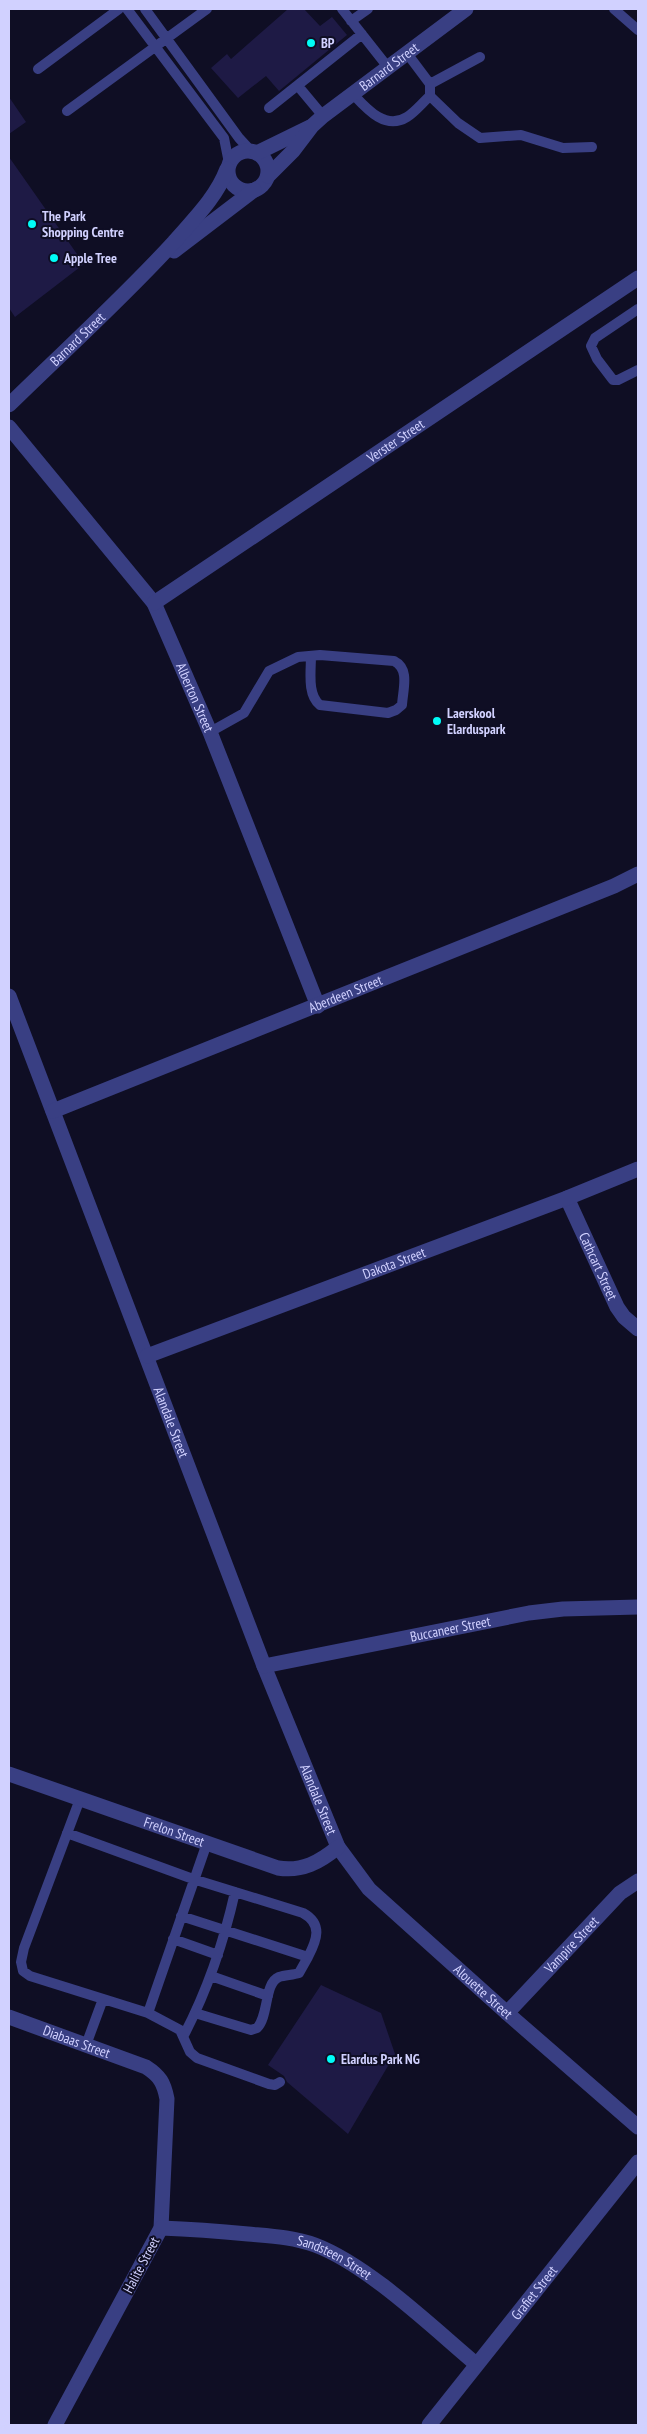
<svg xmlns="http://www.w3.org/2000/svg" width="647" height="2434" viewBox="0 0 647 2434" font-family="'PT Sans Narrow',sans-serif">
  <style>
    .building { fill: #1e1a45 }
    .lines { fill: none; stroke-linecap: round; stroke-linejoin: round }
    .lane { stroke: #393f83; stroke-width: 10 }
    .street { stroke: #393f83; stroke-width: 15 }
    .poi-dot { fill: #00fcf7; stroke: #0f0e24; stroke-width: 2 }
    .labels { text-anchor: middle; dominant-baseline: central; stroke-width: 4; stroke-linejoin: round; paint-order: stroke }
    .poi-label { font-size: 14px; font-weight: bold; fill: #d1d1ff; stroke: #0f0e24; text-anchor: start }
    .street-label { font-size: 14px; fill: #d1d1ff; stroke: #0f0e24 }
  </style>
  <rect width="100%" height="100%" fill="#0f0e24"/>
  <path class="building" d="M 288,9 L 304,9 L 320,26 L 332,17 L 347,35 L 279,91 L 266,76 L 238,98 L 211,68 L 227,54 L 231,59 Z
    M 9,97 L 26,122 L 9,134 Z
    M 9,157 L 84,264 L 15,317 L 9,308 Z
    M 321,1985 L 381,2013 L 395,2054 L 348,2134 L 287,2082 L 284,2076 L 268,2065 Z"/>
  <g class="lines">
    <path class="lane" d="M 127,9 L 224,138 L 229,163
      M 145,9 L 239,138 L 251,151
      M 342,9 L 387,66
      M 614,9 L 638,30
      M 351,21 L 368,9
      M 38,69 L 119,9
      M 430,84 L 480,57
      M 298,86 L 323,116
      M 352,93 C 366,108 385,131 407,117 C 415,112 422,103 430,96 L 430,84 L 406,52
      M 430,96 L 458,123 L 480,138 L 521,135 L 563,148 L 592,147
      M 269,108 L 362,34
      M 67,111 L 207,9
      M 638,309 L 595,338 L 591,346 L 597,359 L 613,380 L 618,380 L 638,370
      M 210,732 L 244,713 L 269,671 L 298,657 L 320,655 L 394,661 C 410,669 403,689 402,705 L 396,710 L 388,713 L 320,705 C 307,695 311,671 311,656
      M 80,1799 L 24,1948 L 21,1962 L 23,1971 L 30,1976 L 148,2013 L 207,1843
      M 67,1833 L 193,1879 L 303,1913 C 323,1924 317,1940 308,1957 L 181,1916
      M 173,1939 L 218,1955
      M 211,1976 L 268,1996
      M 148,2013 L 180,2030 L 190,2052 L 197,2058 L 269,2084 L 275,2085 L 280,2082
      M 195,2013 L 251,2030 L 257,2028 C 269,2016 264,1983 279,1977 C 285,1975 293,1975 299,1973 L 308,1957
      M 184,2035 C 208,1989 224,1941 235,1892
      M 86,2045 L 103,1999"/>
    <g class="street">
      <circle cx="248" cy="171" r="20"/>
      <path d="M 257,153 L 310,127"/>
      <path id="s1" d="M 268,176 L 293,151 L 312,126 L 323,116 L 466,9"/>
      <path d="M 174,251 L 254,190"/>
      <path id="s2" d="M 9,405 C 64,351 122,299 174,242 C 194,219 216,198 227,169"/>
      <path id="s3" d="M 9,427 L 154,603 L 210,732 L 318,1006"/>
      <path id="s4" d="M 154,603 L 638,278"/>
      <path id="s5" d="M 9,996 L 264,1666 L 338,1847 L 369,1889 L 507,2013 L 638,2127"/>
      <path id="s6" d="M 53,1111 L 614,886 L 638,874"/>
      <path id="s7" d="M 567,1198 L 617,1307 L 624,1317 L 638,1329"/>
      <path id="s8" d="M 147,1356 L 567,1198 L 638,1169"/>
      <path id="s9" d="M 264,1666 L 529,1613 L 563,1609 L 638,1607"/>
      <path id="s10" d="M 9,1774 L 278,1868 C 302,1872 320,1862 338,1847"/>
      <path id="s11" d="M 507,2013 L 620,1893 L 638,1881"/>
      <path id="s12" d="M 9,2017 L 146,2067 C 160,2076 164,2083 167,2099 L 161,2228 L 55,2425"/>
      <path id="s13" d="M 161,2228 C 190,2229 218,2231 248,2234 C 270,2236 293,2237 315,2245 C 368,2265 432,2327 476,2364"/>
      <path id="s14" d="M 429,2425 L 638,2162"/>
    </g>
  </g>
  <g class="poi-dot">
    <circle cx="311" cy="43" r="5"/>
    <circle cx="32" cy="224" r="5"/>
    <circle cx="54" cy="258" r="5"/>
    <circle cx="437" cy="721" r="5"/>
    <circle cx="331" cy="2059" r="5"/>
  </g>
  <g class="labels">
    <g class="poi-label">
      <text x="321" y="43">BP</text>
      <text x="42" y="216">The Park<tspan x="42" dy="16">Shopping Centre</tspan></text>
      <text x="64" y="258">Apple Tree</text>
      <text x="447" y="713">Laerskool<tspan x="447" dy="16">Elarduspark</tspan></text>
      <text x="341" y="2059">Elardus Park NG</text>
    </g>
    <g class="street-label">
      <text stroke="none"><textPath href="#s1" startOffset="164">Barnard Street</textPath></text>
      <text stroke="none"><textPath href="#s2" startOffset="95">Barnard Street</textPath></text>
      <text stroke="none"><textPath href="#s4" startOffset="291">Verster Street</textPath></text>
      <text stroke="none"><textPath href="#s3" startOffset="331">Alberton Street</textPath></text>
      <text stroke="none"><textPath href="#s6" startOffset="315">Aberdeen Street</textPath></text>
      <text stroke="none"><textPath href="#s8" startOffset="264">Dakota Street</textPath></text>
      <text stroke="none"><textPath href="#s7" startOffset="75">Cathcart Street</textPath></text>
      <text stroke="none"><textPath href="#s5" startOffset="456">Alandale Street</textPath></text>
      <text stroke="none"><textPath href="#s9" startOffset="190">Buccaneer Street</textPath></text>
      <text stroke="none"><textPath href="#s5" startOffset="861">Alandale Street</textPath></text>
      <text stroke="none"><textPath href="#s10" startOffset="175">Frelon Street</textPath></text>
      <text stroke="none"><textPath href="#s11" startOffset="94">Vampire Street</textPath></text>
      <text stroke="none"><textPath href="#s5" startOffset="1118">Alouette Street</textPath></text>
      <text stroke="none"><textPath href="#s12" startOffset="72">Diabaas Street</textPath></text>
      <text stroke="none"><textPath href="#s13" startOffset="178">Sandsteen Street</textPath></text>
      <text transform="translate(141 2265) rotate(-62)">Halite Street</text>
      <text stroke="none"><textPath href="#s14" startOffset="169">Grafiet Street</textPath></text>
    </g>
  </g>
  <rect width="647" height="2434" fill="none" stroke="#d1d1ff" stroke-width="20"/>
</svg>
